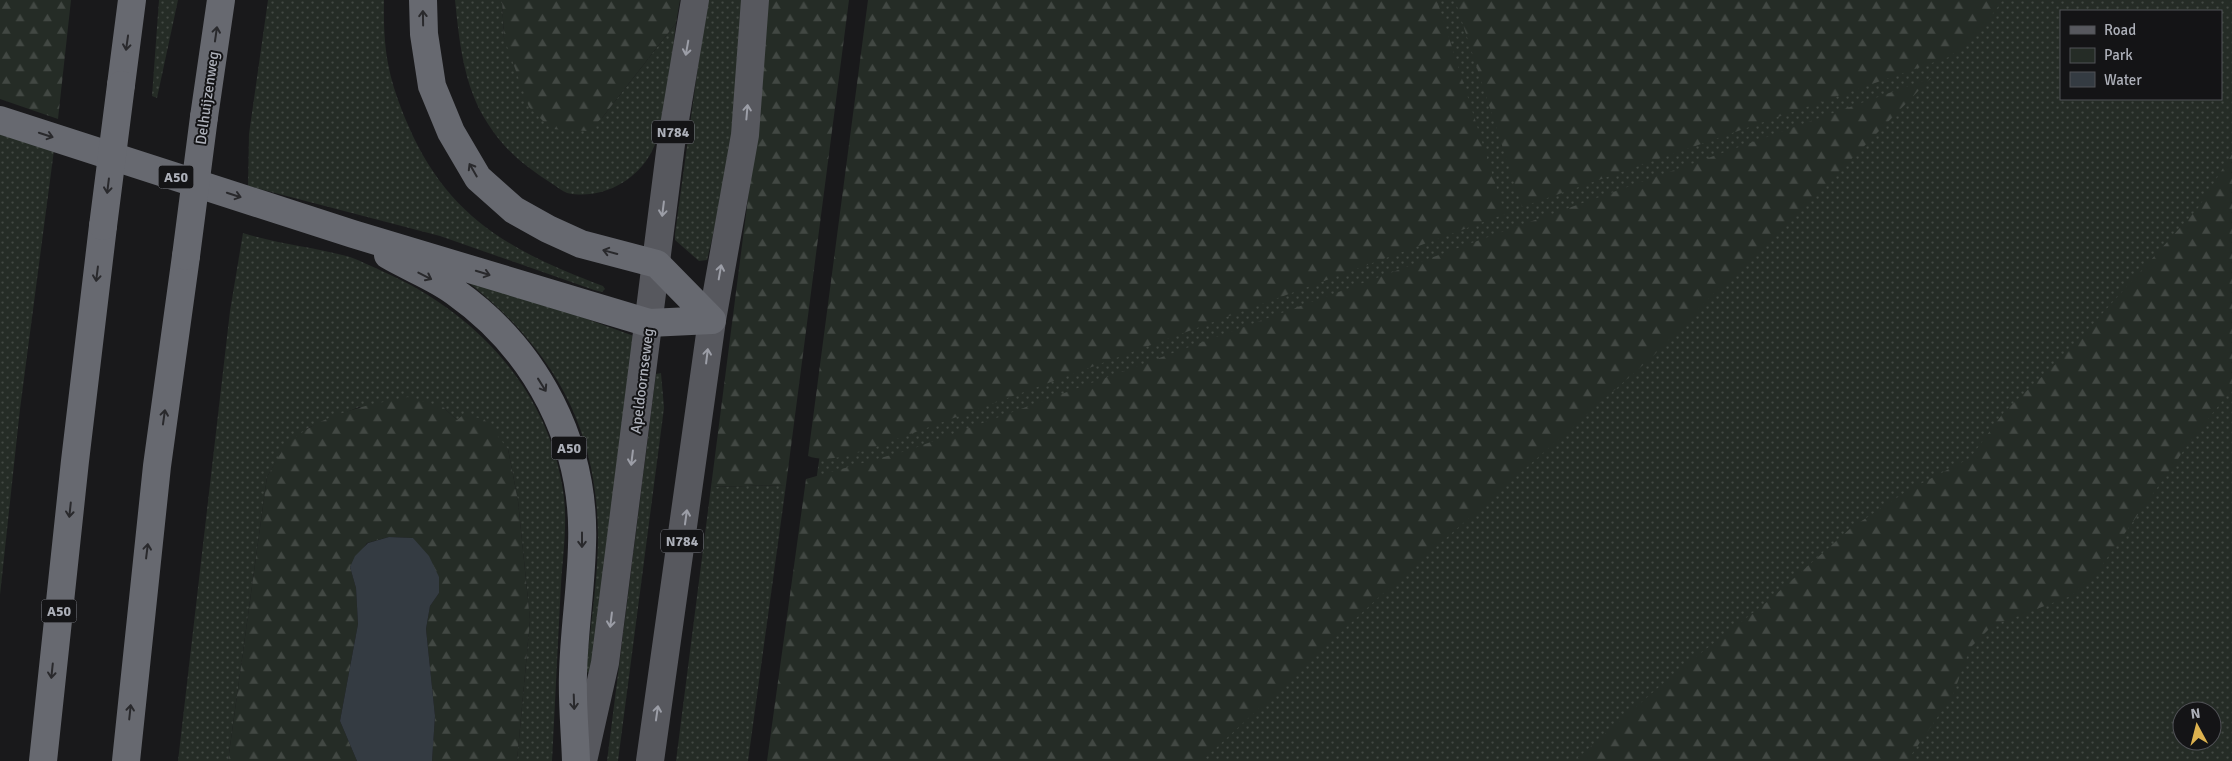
<svg xmlns="http://www.w3.org/2000/svg" width="2232" height="761" viewBox="0 0 2232 761" font-family="Signika,sans-serif">
  <style>
    .green { fill: url(#green-dots); fill-rule: evenodd }
    .forest { fill: url(#forest-firs) }
    .water { fill: #343b42 }
    .lines { fill: none; stroke-linecap: round; stroke-linejoin: round }
    .primary { stroke: #57585e; stroke-width: 28 }
    .highway { stroke: #676970; stroke-width: 28 }
    .highway-bridge { stroke: #676970; stroke-width: 28 }
    .oneway { stroke: #29292c }
    .oneway2 { stroke: #9c9ea7 }
    .labels { text-anchor: middle; dominant-baseline: central; stroke-width: 4; stroke-linejoin: round; paint-order: stroke }
    .shield { fill: #141416; stroke: #7f8188; stroke-width: 1 }
    .shield-label { font-size: 14px; font-weight: bold; fill: #adb0b9 }
    .street-label { font-size: 15px; fill: #adb0b9; stroke: #141416 }
  </style>
  <defs>
    <pattern id="green-dots" width="8" height="8" patternUnits="userSpaceOnUse" patternTransform="scale(1.25)"><rect width="8" height="8" fill="#252c26"/><path d="M2 2h.1M6 6h.1" fill="none" stroke="#424843" stroke-width="1.8" stroke-linecap="round"/></pattern>
    <pattern id="forest-firs" width="22" height="20" patternUnits="userSpaceOnUse" patternTransform="scale(1.25)"><rect width="22" height="20" fill="#252c26"/><path d="M5 1l3.5 6h-7zM16 11l3.5 6h-7z" fill="#424843"/></pattern>
  </defs>
  <rect width="100%" height="100%" fill="#19191b"/>
  <path class="green" d="M 159,0 L 178,0 L 157,98 L 152,96 Z
    M 268,0 L 384,0 C 383,51 388,78 408,125 C 448,218 512,252 603,286 L 605,289 L 602,292 L 594,290 L 440,236 L 248,186 L 249,134 Z
    M 455,0 L 502,0 L 504,38 L 602,118 L 676,23 C 671,61 669,121 651,153 C 635,182 601,200 567,193 C 562,191 556,186 551,183 C 520,163 501,147 482,114 C 463,79 459,39 455,0 Z
    M 707,0 L 742,0 L 732,133 L 722,197 L 707,260 L 699,261 L 675,240 L 675,234 Z
    M 885,0 L 2232,0 L 2232,761 L 776,761 ZM 2061,11 L 2221,11 L 2221,99 L 2061,99 ZM 2182,711 L 2212,711 L 2212,741 L 2182,741 Z
    M 0,130 L 54,150 L 20,409 L 0,595 Z
    M 243,233 C 278,244 315,247 350,257 C 361,261 373,267 384,272 C 475,312 548,389 563,490 C 568,520 563,554 561,584 C 558,643 555,702 552,761 L 517,761 L 530,620 L 518,501 L 508,449 L 457,420 L 443,407 L 359,407 L 308,428 L 282,452 L 267,477 L 228,761 L 178,761 L 230,311 Z
    M 468,276 L 634,336 L 591,673 L 586,672 C 590,629 597,585 598,543 C 599,430 555,351 468,282 Z
    M 661,373 L 664,408 L 618,761 L 607,761 L 656,374 Z
    M 786,485 L 748,761 L 676,761 L 711,487 Z"/>
  <path class="forest" d="M 0,0 L 71,0 L 58,119 L 0,99 Z
    M 502,0 L 680,0 L 676,23 L 602,118 L 587,131 L 551,129 L 529,107 L 504,38 Z
    M 767,0 L 849,0 L 786,485 L 711,487 L 756,136 Z
    M 868,0 L 1437,0 L 1505,214 L 905,436 C 879,445 834,466 808,456 Z
    M 1455,0 L 2003,0 L 1980,31 L 1949,57 L 1522,207 Z
    M 1931,78 L 1775,237 L 1714,293 L 1651,358 L 1378,598 L 1202,761 L 767,761 L 806,479 L 909,450 L 1496,234 Z
    M 2232,154 L 2232,389 L 2192,439 L 2100,568 L 2071,596 L 1992,626 L 1970,648 L 1953,695 L 1907,761 L 1574,761 L 1675,673 L 1767,602 L 1851,528 L 1907,491 L 1970,458 L 2004,412 L 2062,358 L 2198,208 Z
    M 408,397 L 443,407 L 457,420 L 463,415 L 484,419 L 508,449 L 518,501 L 530,620 L 517,761 L 432,761 L 435,716 L 426,629 L 430,606 L 439,593 L 413,538 L 389,537 L 367,543 L 350,567 L 356,588 L 358,624 L 340,721 L 357,761 L 228,761 L 267,477 C 272,469 276,460 281,453 C 307,416 367,405 408,397 Z"/>
  <path class="water" d="M 389,537 L 413,538 L 429,556 L 439,577 L 439,593 L 430,606 L 426,629 L 435,716 L 432,761 L 357,761 L 340,721 L 358,624 L 356,588 L 350,567 L 355,556 L 368,543 Z"/>
  <g class="lines">
    <path class="primary" d="M 583,761 L 605,663 L 671,144 L 695,0
      M 650,761 L 712,320 L 745,135 L 755,0"/>
    <path class="highway" d="M 423,0 L 424,34 L 432,86 L 451,132 L 478,178 L 514,210 L 548,229 L 581,244 L 657,264 L 712,320
      M 121,85 L 132,0
      M 204,117 L 221,0
      M 0,120 L 353,234 L 649,323 L 712,320
      M 388,255 C 410,268 435,277 455,292 C 537,350 586,444 582,545 C 581,588 574,631 573,674 C 572,703 575,732 576,761
      M 43,761 L 75,461 L 103,226
      M 126,761 L 157,466 L 186,256"/>
    <path class="highway-bridge" d="M 103,226 L 121,85
      M 186,256 L 204,117"/>
  </g>
  <defs><path id="oneway-shaft" d="M-6 0H5M1.5-3L5.5 0L1.5 3" fill="none" stroke-width="1.6" stroke-linecap="round" stroke-linejoin="round" transform="scale(1.25)"/></defs>
  <g class="oneway">
    <use href="#oneway-shaft" transform="translate(423 18) rotate(-91)"/>
    <use href="#oneway-shaft" transform="translate(216 34) rotate(-82)"/>
    <use href="#oneway-shaft" transform="translate(127 43) rotate(98)"/>
    <use href="#oneway-shaft" transform="translate(46 135) rotate(18)"/>
    <use href="#oneway-shaft" transform="translate(473 170) rotate(-120)"/>
    <use href="#oneway-shaft" transform="translate(108 186) rotate(97)"/>
    <use href="#oneway-shaft" transform="translate(234 195) rotate(18)"/>
    <use href="#oneway-shaft" transform="translate(610 252) rotate(-165)"/>
    <use href="#oneway-shaft" transform="translate(483 273) rotate(17)"/>
    <use href="#oneway-shaft" transform="translate(97 274) rotate(97)"/>
    <use href="#oneway-shaft" transform="translate(425 276) rotate(27)"/>
    <use href="#oneway-shaft" transform="translate(542 385) rotate(58)"/>
    <use href="#oneway-shaft" transform="translate(164 417) rotate(-82)"/>
    <use href="#oneway-shaft" transform="translate(70 510) rotate(96)"/>
    <use href="#oneway-shaft" transform="translate(582 540) rotate(90)"/>
    <use href="#oneway-shaft" transform="translate(147 551) rotate(-83)"/>
    <use href="#oneway-shaft" transform="translate(52 671) rotate(96)"/>
    <use href="#oneway-shaft" transform="translate(574 702) rotate(88)"/>
    <use href="#oneway-shaft" transform="translate(130 712) rotate(-84)"/>
  </g>
  <g class="oneway2">
    <use href="#oneway-shaft" transform="translate(687 48) rotate(100)"/>
    <use href="#oneway-shaft" transform="translate(747 112) rotate(-85)"/>
    <use href="#oneway-shaft" transform="translate(663 209) rotate(97)"/>
    <use href="#oneway-shaft" transform="translate(720 272) rotate(-80)"/>
    <use href="#oneway-shaft" transform="translate(707 356) rotate(-83)"/>
    <use href="#oneway-shaft" transform="translate(632 458) rotate(97)"/>
    <use href="#oneway-shaft" transform="translate(686 517) rotate(-82)"/>
    <use href="#oneway-shaft" transform="translate(611 620) rotate(97)"/>
    <use href="#oneway-shaft" transform="translate(657 713) rotate(-82)"/>
  </g>
  <g class="labels">
    <g class="shield">
      <rect x="652" y="120.5" width="42" height="23" rx="4"/>
      <rect x="158.5" y="165.5" width="35" height="23" rx="4"/>
      <rect x="551.5" y="436.5" width="35" height="23" rx="4"/>
      <rect x="661" y="529.5" width="42" height="23" rx="4"/>
      <rect x="41.5" y="599.5" width="35" height="23" rx="4"/>
    </g>
    <g class="shield-label">
      <text x="673" y="132">N784</text>
      <text x="176" y="177">A50</text>
      <text x="569" y="448">A50</text>
      <text x="682" y="541">N784</text>
      <text x="59" y="611">A50</text>
    </g>
    <g class="street-label">
      <text transform="translate(207 98) rotate(-82)">Delhuijzenweg</text>
      <text transform="translate(642 381) rotate(-83)">Apeldoornseweg</text>
    </g>
  </g>
  <rect x="2060" y="10" width="162" height="90" fill="#141416" stroke="#515257"/>
  <rect x="2070" y="26" width="25" height="8" fill="#57585e" stroke="#515257"/>
  <text x="2104" y="35" font-size="15" fill="#adb0b9">Road</text>
  <rect x="2070" y="48" width="25" height="15" fill="#252c26" stroke="#515257"/>
  <text x="2104" y="60" font-size="15" fill="#adb0b9">Park</text>
  <rect x="2070" y="72" width="25" height="15" fill="#343b42" stroke="#515257"/>
  <text x="2104" y="85" font-size="15" fill="#adb0b9">Water</text>
  <g transform="translate(2197 726) rotate(353)"><circle r="24" fill="#141416" stroke="#515257"/>
  <path d="M0-4L9 19L0 12L-9 19Z" fill="#ddb24f"/>
  <text y="-8" font-size="14" font-weight="bold" text-anchor="middle" fill="#adb0b9">N</text>
  </g>
</svg>
